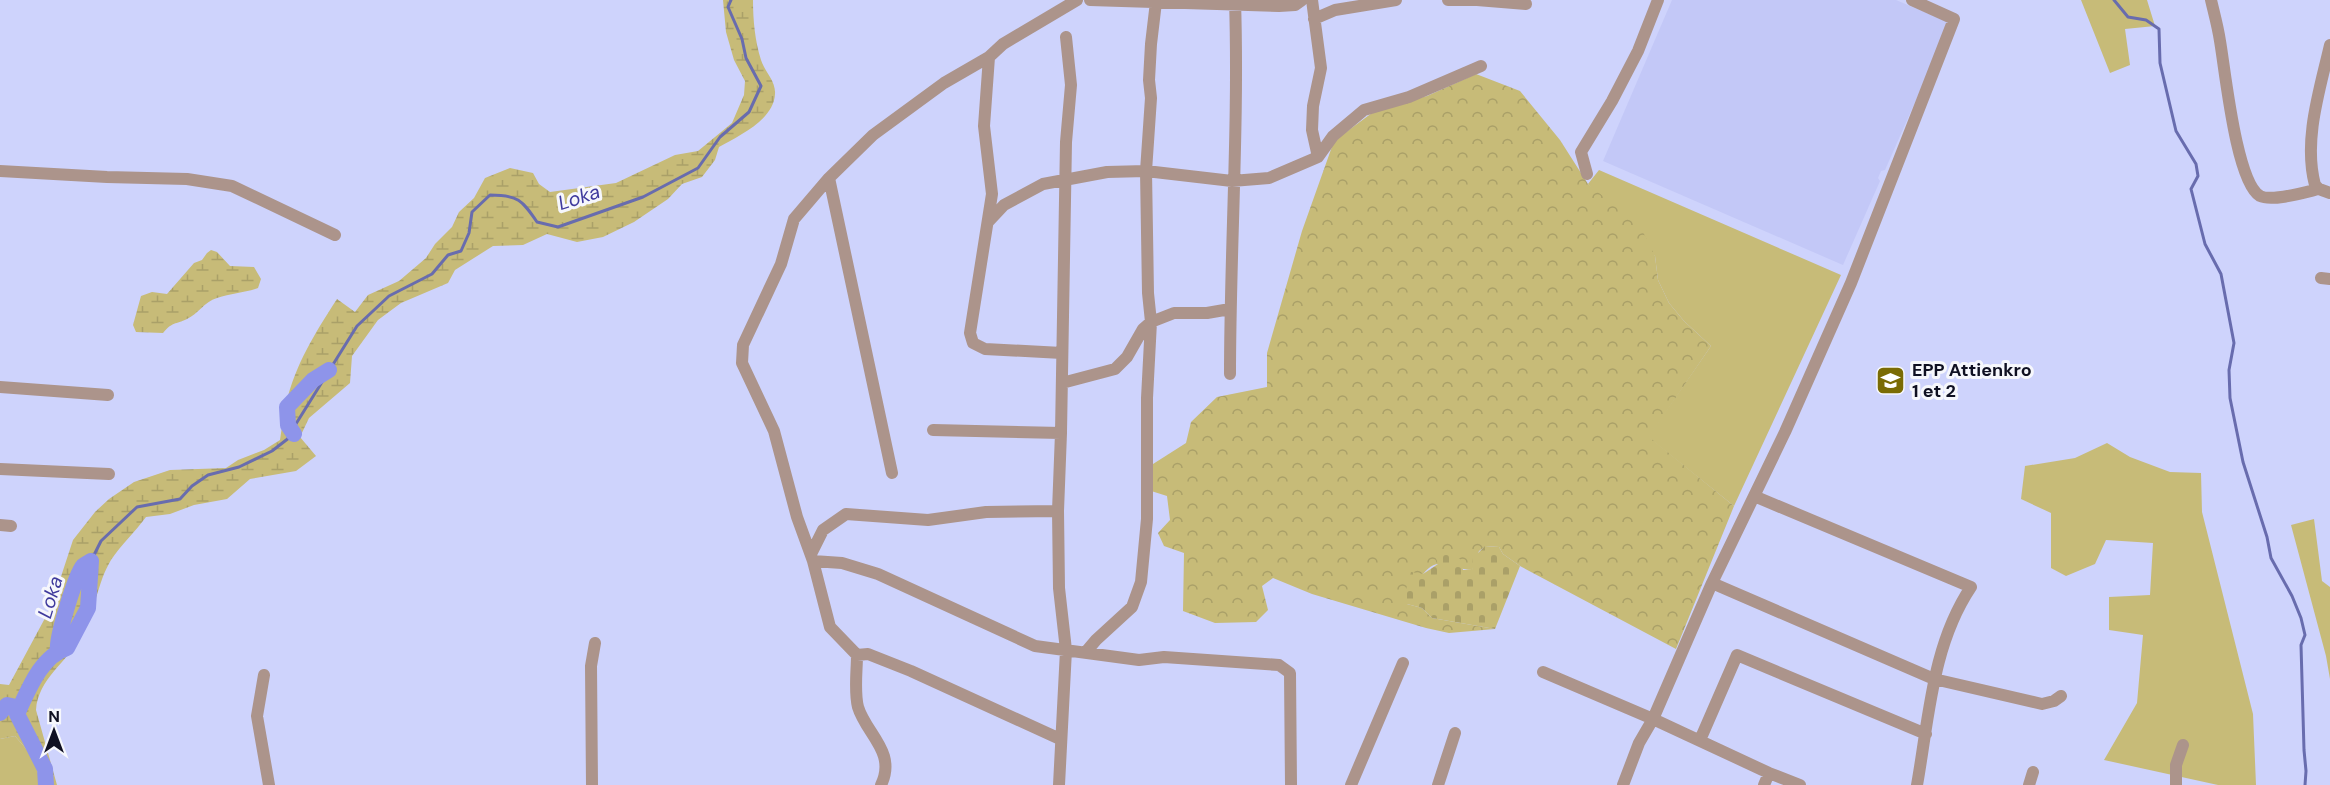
<svg xmlns="http://www.w3.org/2000/svg" width="2330" height="785" viewBox="0 0 2330 785" font-family="'DM Sans',sans-serif">
  <style>
    .built { fill: #c3c8f7 }
    .grass { fill: #c7bb78 }
    .forest { fill: url(#forest-crowns) }
    .wetland { fill: url(#wetland-marsh) }
    .cemetery { fill: url(#cemetery-stones) }
    .lines { fill: none; stroke-linecap: round; stroke-linejoin: round }
    .stream { stroke: #686cae; stroke-width: 3 }
    .river { stroke: #8e94ea; stroke-width: 16 }
    .minor { stroke: #ac948b; stroke-width: 12 }
    .labels { text-anchor: middle; dominant-baseline: central; stroke-width: 6; stroke-linejoin: round; paint-order: stroke }
    .poi-label { font-size: 18px; font-weight: bold; fill: #0f1022; stroke: #f6f7fc; text-anchor: start }
    .water-label { font-size: 20px; font-style: italic; fill: #3f3a9d; stroke: #f6f7fc }
  </style>
  <defs>
    <pattern id="forest-crowns" width="20" height="18" patternUnits="userSpaceOnUse" patternTransform="scale(1.5)"><rect width="20" height="18" fill="#c7bb78"/><path d="M2 6a3 3 0 1 1 6 0M12 15a3 3 0 1 1 6 0" fill="none" stroke="#aaa068"/></pattern>
    <pattern id="wetland-marsh" width="20" height="14" patternUnits="userSpaceOnUse" patternTransform="scale(1.5)"><rect width="20" height="14" fill="#c7bb78"/><path d="M1 5h8M5 5V1M11 12h8M15 12V8" fill="none" stroke="#aaa068"/></pattern>
    <pattern id="cemetery-stones" width="16" height="16" patternUnits="userSpaceOnUse" patternTransform="scale(1.5)"><rect width="16" height="16" fill="#c7bb78"/><path d="M2 7V4a2 2 0 0 1 4 0v3zM10 15v-3a2 2 0 0 1 4 0v3z" fill="#aaa068"/></pattern>
  </defs>
  <rect width="100%" height="100%" fill="#ced3fc"/>
  <path class="built" d="M 1672,0 L 1896,0 L 1950,23 L 1885,170 L 1881,171 L 1878,178 L 1880,181 L 1843,265 L 1603,161 Z"/>
  <path class="grass" d="M 2081,0 L 2147,0 L 2155,26 L 2125,29 L 2130,65 L 2110,73 Z
    M 1599,170 L 1841,275 L 1734,506 L 1648,437 L 1711,346 L 1684,321 L 1669,303 L 1658,280 L 1655,256 L 1588,184 Z
    M 2107,443 L 2130,457 L 2170,472 L 2201,473 L 2202,512 L 2253,714 L 2256,785 L 2218,785 L 2104,760 L 2137,703 L 2143,635 L 2109,630 L 2109,597 L 2150,595 L 2153,543 L 2106,540 L 2095,564 L 2066,576 L 2051,568 L 2051,513 L 2021,499 L 2025,466 L 2075,458 Z
    M 2314,519 L 2322,581 L 2330,587 L 2330,679 L 2326,656 L 2291,525 Z
    M 15,736 L 34,758 L 41,785 L 0,785 L 0,739 Z"/>
  <path class="forest" d="M 1476,74 L 1520,91 L 1560,140 L 1588,184 L 1640,226 L 1655,256 L 1658,280 L 1669,303 L 1684,321 L 1711,346 L 1649,437 L 1734,506 L 1676,649 L 1520,566 L 1503,554 L 1499,547 L 1486,546 L 1479,551 L 1472,570 C 1461,570 1450,564 1439,564 C 1423,564 1413,593 1407,604 L 1422,608 L 1432,618 L 1495,629 L 1449,633 L 1426,628 L 1312,594 L 1273,578 L 1262,586 L 1268,610 L 1256,622 L 1215,623 L 1183,611 L 1184,553 L 1164,546 L 1158,533 L 1170,520 L 1167,496 L 1148,490 L 1153,464 L 1186,443 L 1191,422 L 1217,397 L 1267,387 L 1267,353 L 1302,231 L 1334,141 L 1376,110 L 1427,96 Z"/>
  <path class="wetland" d="M 723,0 L 753,0 C 753,20 755,41 761,60 C 765,72 776,81 775,94 C 774,120 738,136 719,147 L 715,160 L 702,177 L 682,184 L 668,199 L 634,222 L 603,237 L 577,242 L 547,234 L 523,245 L 493,246 L 455,270 L 448,283 L 401,303 L 378,320 L 352,356 L 350,383 L 309,418 L 300,437 L 316,456 L 296,471 L 250,479 L 227,499 L 194,505 L 170,514 L 146,517 C 135,532 121,545 111,560 C 97,583 95,613 81,637 C 67,662 38,679 36,710 L 57,785 L 41,785 L 34,758 L 15,736 L 0,739 L 0,684 L 9,685 L 51,607 L 73,540 L 95,512 L 109,499 L 134,482 L 170,470 L 226,468 L 238,460 L 264,450 L 280,440 C 282,428 283,415 286,404 C 295,365 315,333 337,299 L 355,312 L 368,295 L 399,281 L 426,258 L 435,244 L 452,227 L 459,212 L 474,198 L 485,178 L 510,168 L 533,173 L 539,184 L 550,192 L 616,183 L 675,155 L 698,151 L 732,123 L 744,95 L 745,81 L 734,60 L 726,32 Z
    M 211,250 L 217,252 L 230,266 L 254,267 L 261,279 L 258,288 C 244,293 231,293 217,298 C 204,302 198,314 187,319 C 175,325 173,321 163,333 L 136,332 L 133,325 L 141,296 L 152,292 L 167,294 L 194,263 L 202,260 L 207,253 Z"/>
  <path class="cemetery" d="M 1485,546 L 1499,547 L 1503,554 L 1520,566 L 1495,629 L 1432,618 L 1422,608 L 1407,604 L 1405,593 L 1411,572 L 1423,574 L 1438,564 L 1436,558 L 1445,551 L 1460,559 L 1463,570 L 1472,570 L 1473,558 Z"/>
  <g class="lines">
    <path class="stream" d="M 2114,0 L 2128,17 L 2146,20 L 2159,29 L 2160,63 L 2176,131 L 2196,164 L 2198,176 L 2191,189 L 2205,244 L 2221,274 L 2234,343 L 2229,370 L 2230,398 L 2243,462 L 2267,537 L 2271,558 L 2292,596 L 2301,618 L 2305,635 L 2301,645 L 2304,750 L 2306,771 L 2305,785
      M 91,561 L 101,541 L 137,507 L 180,499 L 192,486 L 208,475 L 239,467 L 272,451 L 294,434 L 294,427 L 357,326 L 389,296 L 432,274 L 448,255 L 461,251 L 469,233 L 472,212 L 490,195 C 518,195 522,200 537,222 L 558,227 L 643,197 L 698,168 L 720,137 L 749,112 L 761,86 L 746,58 L 742,39 L 728,7 L 731,0"/>
    <path class="river" d="M 294,434 L 288,425 L 287,407 L 313,380 L 329,370
      M 58,651 C 55,641 76,574 83,566 C 85,564 88,563 91,561
      M 0,713 L 7,705 L 20,708
      M 46,785 L 45,769 L 17,714 C 28,691 40,657 67,648 L 88,608 L 91,561"/>
    <path class="minor" d="M 1090,0 L 1279,6 L 1295,5 L 1302,0
      M 1312,0 L 1321,68 L 1313,106 L 1312,130 L 1318,157
      M 1448,0 L 1477,0
      M 1477,0 L 1526,4
      M 2211,0 C 2214,13 2218,27 2220,41 C 2225,69 2236,182 2260,196 C 2272,202 2306,192 2319,189
      M 1314,19 L 1335,10 L 1396,0
      M 2330,45 C 2320,89 2303,140 2315,185 L 2319,189 L 2330,193
      M 0,171 L 107,177 L 187,179 L 232,186 L 335,235
      M 1587,174 L 1581,152 L 1612,101 L 1638,51 L 1658,0
      M 829,178 L 892,473
      M 989,221 L 1004,205 L 1043,184 L 1107,172 L 1146,171 L 1232,181 L 1269,178 L 1318,157 L 1333,136 L 1364,110 L 1409,97 L 1481,66
      M 2321,278 L 2330,279
      M 1062,353 L 985,349 L 973,343 L 970,333 L 992,194 L 984,126 L 989,57 L 1003,44 L 1077,0
      M 1230,374 C 1230,250 1239,125 1235,0
      M 1062,383 L 1115,369 L 1127,357 L 1143,329 L 1151,322 L 1174,313 L 1207,313 L 1230,309
      M 0,387 L 108,395
      M 933,430 L 1061,433
      M 0,469 L 109,474
      M 1754,496 L 1971,587 C 1932,645 1929,718 1917,785
      M 0,525 L 11,526
      M 811,554 L 823,530 L 846,514 L 928,520 L 986,512 L 1058,511
      M 813,561 L 842,563 L 878,574 L 1035,646 L 1139,660 L 1164,657 L 1279,665 L 1290,673 L 1291,785
      M 1712,583 L 1934,679 L 2042,704 L 2054,701 L 2061,696
      M 1085,653 L 1096,640 L 1132,607 L 1141,582 L 1147,519 L 1147,398 L 1151,322 L 1148,293 L 1146,171 L 1151,98 L 1149,80 L 1151,44 L 1156,2
      M 857,655 L 868,654 L 911,671 L 1060,739
      M 1543,672 L 1653,719 L 1769,773 L 1800,785
      M 264,675 L 257,716 L 269,785
      M 1700,740 L 1737,655 L 1926,734
      M 592,785 L 591,666 L 595,643
      M 881,785 C 897,752 866,734 858,707 C 854,691 857,671 857,655 L 830,627 L 813,561 L 797,517 L 774,431 L 742,363 L 743,345 L 781,264 L 794,219 L 829,178 L 873,135 L 944,83 L 989,57
      M 1059,785 L 1066,650 L 1059,588 L 1058,511 L 1061,433 L 1066,142 L 1071,85 L 1066,37
      M 1351,785 L 1403,663
      M 1438,785 L 1455,733
      M 1623,785 L 1639,743 L 1653,719 L 1712,583 L 1785,432 L 1851,283 L 1954,19 L 1912,0
      M 1764,785 L 1769,773
      M 2029,785 L 2033,772
      M 2176,785 L 2176,765 L 2183,745"/>
  </g>
  <defs>
    <symbol id="school-square" viewBox="-11 -11 22 22"><rect x="-9" y="-9" width="18" height="18" rx="4" fill="#7a6b04" stroke="#f6f7fc"/><path d="M0-5L7-2L0 1L-7-2ZM-4 1L0 2.5L4 1V4Q0 6-4 4Z" fill="#fff"/></symbol>
  </defs>
  <g fill-rule="evenodd">
    <use href="#school-square" x="1874" y="364" width="33" height="33"/>
  </g>
  <g class="labels">
    <g class="poi-label">
      <text x="1912" y="370">EPP Attienkro<tspan x="1912" dy="21">1 et 2</tspan></text>
    </g>
    <g class="water-label">
      <text transform="translate(579 197) rotate(-18)">Loka</text>
      <text transform="translate(50 597) rotate(-73)">Loka</text>
    </g>
  </g>
  <g transform="translate(54 731)" stroke="#f6f7fc" stroke-width="4.5" paint-order="stroke">
  <path d="M0-4.5L10 22L0 15L-10 22Z" fill="#0f1022"/>
  <text y="-9" font-size="16" font-weight="bold" text-anchor="middle" fill="#0f1022">N</text>
  </g>
</svg>
